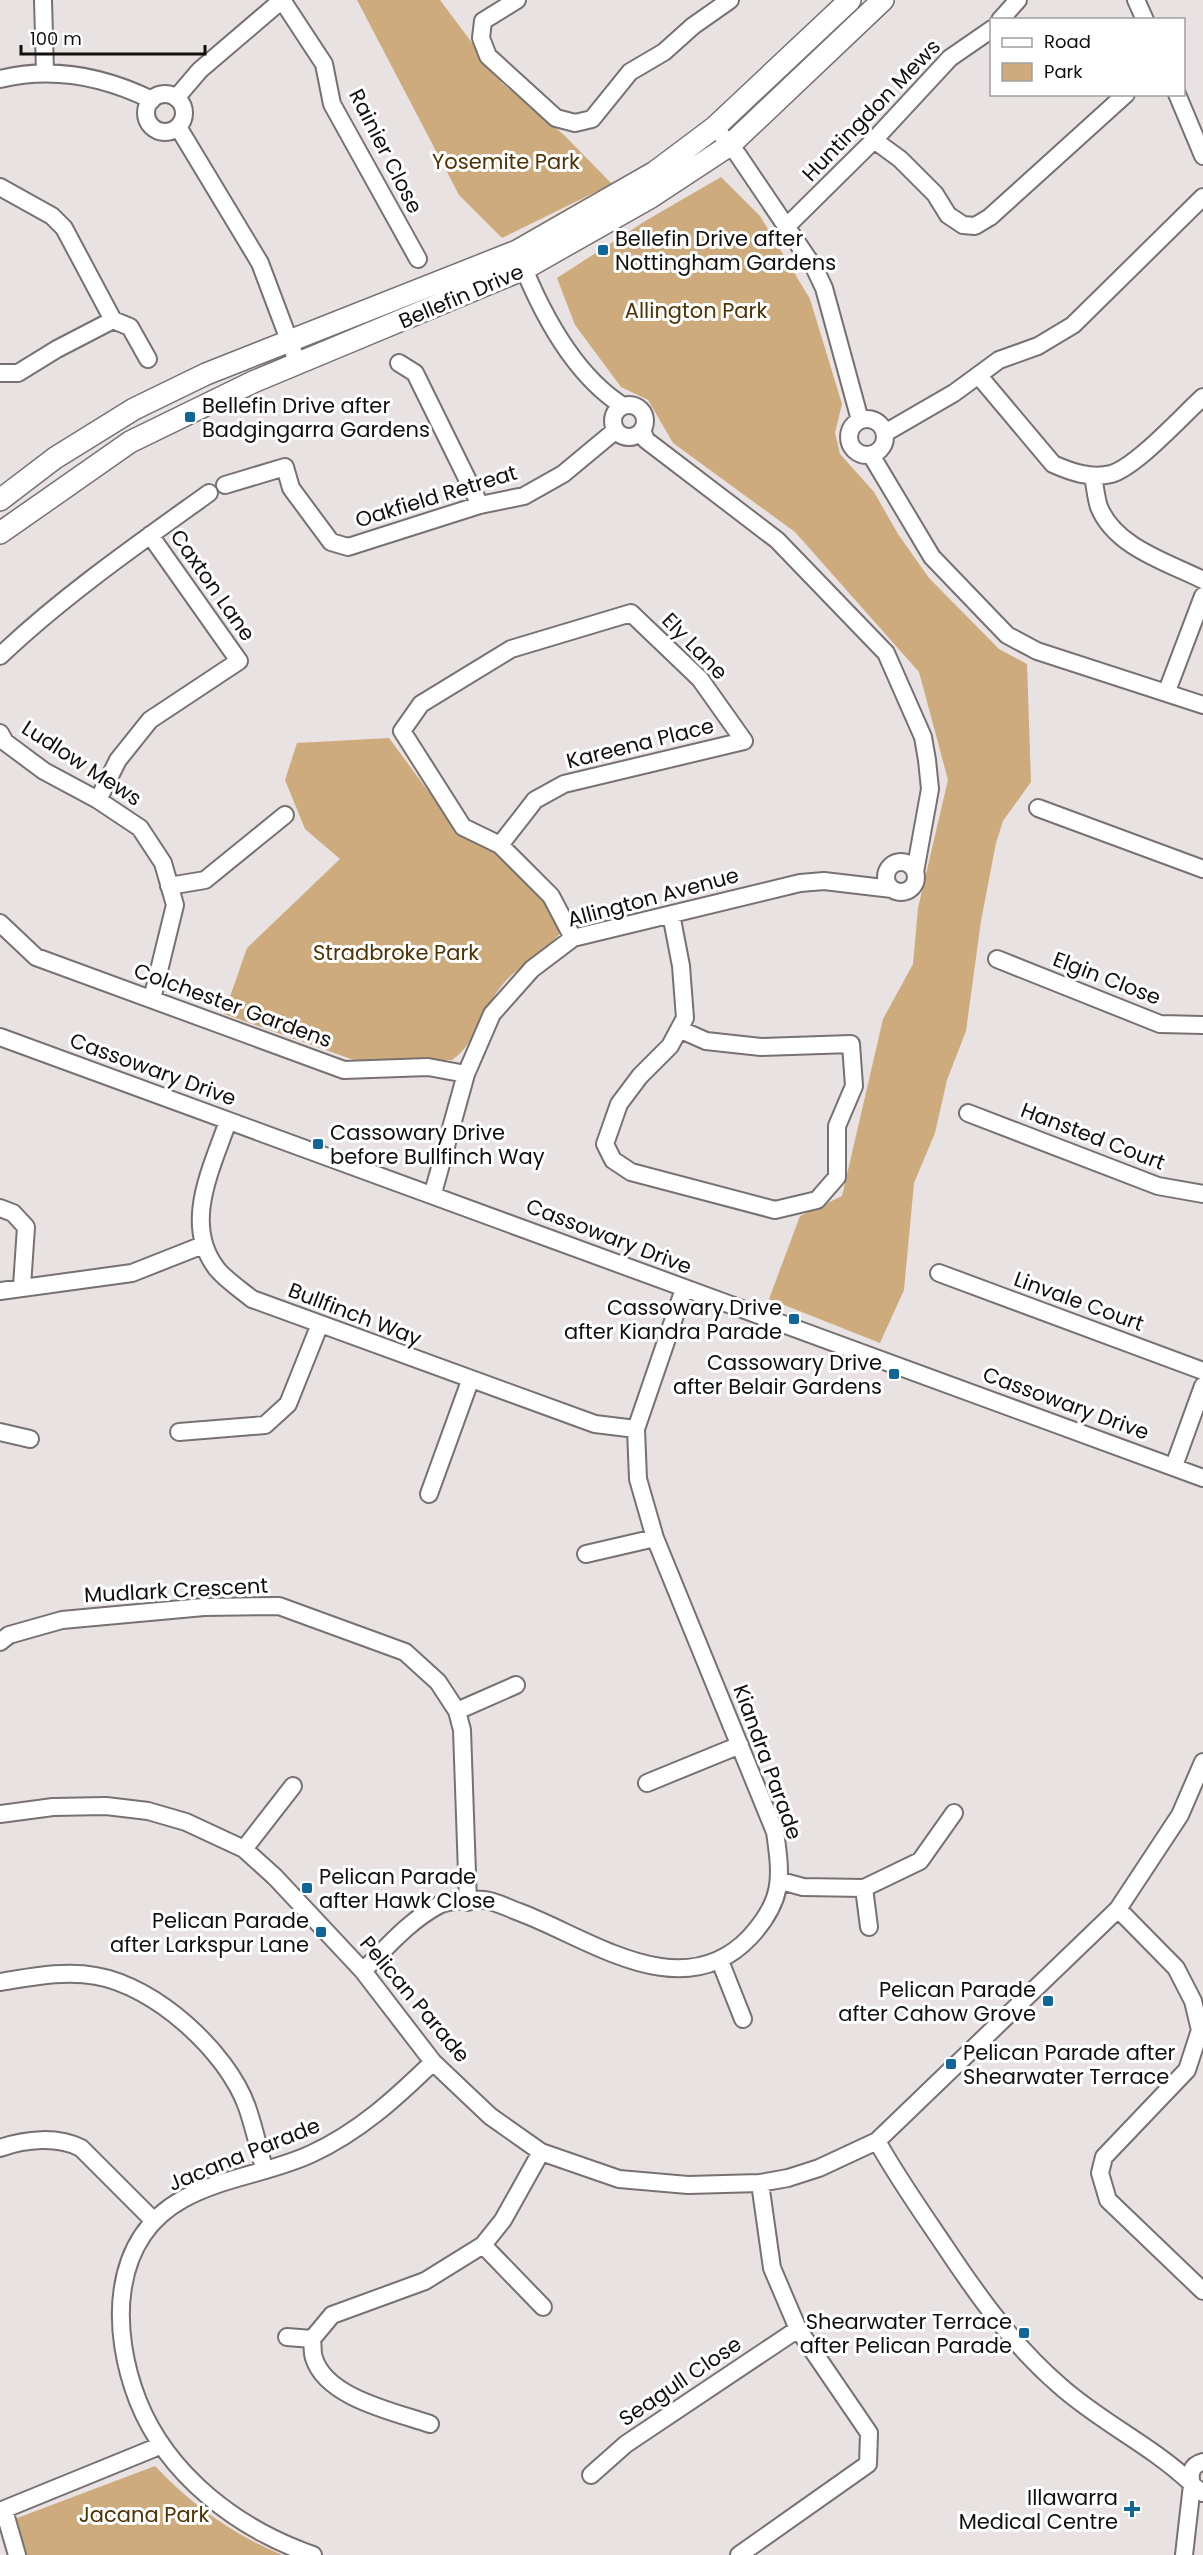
<svg xmlns="http://www.w3.org/2000/svg" width="1203" height="2555" viewBox="0 0 1203 2555" font-family="Poppins,sans-serif">
  <style>
    .green { fill: #ceab7c }
    .lines { fill: none; stroke-linecap: round; stroke-linejoin: round }
    .minor-casing { stroke: #777171; stroke-width: 20 }
    .major-casing { stroke: #777171; stroke-width: 24 }
    .minor { stroke: #fff; stroke-width: 16 }
    .major { stroke: #fff; stroke-width: 21 }
    .poi-dot { fill: #116597; stroke: #fff; stroke-width: 2 }
    .labels { text-anchor: middle; dominant-baseline: central; stroke-width: 6; stroke-linejoin: round; paint-order: stroke }
    .street-label { font-size: 21px; fill: #12100f; stroke: #fff }
    .park-label { font-size: 21px; fill: #4e3303; stroke: #fff }
    .poi-label { font-size: 21px; fill: #12100f; stroke: #fff; text-anchor: end }
  </style>
  <rect width="100%" height="100%" fill="#e9e2e2"/>
  <path class="green" d="M 357,0 L 440,0 L 502,83 L 564,135 L 612,184 L 502,238 L 459,195 Z
    M 721,177 L 760,216 L 810,299 L 842,404 L 835,433 L 840,454 L 874,492 L 898,534 L 929,578 L 999,649 L 1027,664 L 1031,782 L 1003,821 L 996,843 L 981,921 L 966,1031 L 947,1080 L 935,1133 L 914,1183 L 904,1290 L 880,1343 L 769,1299 L 800,1216 L 842,1196 L 883,1019 L 913,964 L 918,908 L 948,780 L 919,672 L 795,532 L 673,443 L 648,400 L 621,387 L 575,325 L 557,278 L 647,220 Z
    M 389,738 L 454,826 L 492,850 L 542,898 L 562,931 C 543,955 520,964 503,984 C 483,1007 477,1043 452,1060 L 354,1060 L 224,1014 L 247,948 L 340,859 L 305,829 L 285,780 L 297,743 Z
    M 155,2466 C 192,2505 232,2534 282,2555 L 23,2555 L 12,2520 Z"/>
  <g class="lines">
    <defs>
      <path id="minor" d="M 43,0 L 45,72
        M 282,0 L 324,64 L 332,104 L 418,259
        M 517,0 L 483,21 L 481,38 L 488,56 L 556,118 L 575,123 L 592,119 L 630,72 L 664,52 L 693,26 L 730,0
        M 1136,0 L 1145,20
        M 1000,20 L 1018,0
        M 0,79 C 53,66 103,76 152,100
        M 1177,94 L 1203,156
        M146 113a19 19 0 1 1 38 0a19 19 0 1 1-38 0Z
        M 176,98 L 200,70 L 282,0
        M 178,127 L 260,263 L 298,364
        M 715,127 L 738,155 L 815,269 L 824,288 L 860,420
        M 874,140 L 900,159 L 935,194 L 948,215 L 963,225 L 975,226 L 990,217 L 1126,94
        M 0,187 L 52,216 L 64,228 L 113,320 L 57,349 L 18,373 L 0,373
        M 786,227 L 874,140 L 950,58 L 992,29
        M 520,259 C 541,312 574,375 623,406
        M 113,320 L 130,327 L 148,359
        M 399,363 L 415,373 L 480,505
        M 979,376 L 1053,464 C 1071,472 1091,479 1111,474 C 1136,467 1182,416 1203,397
        M613 421a16 16 0 1 1 32 0a16 16 0 1 1-32 0Z
        M849 437a18 18 0 1 1 36 0a18 18 0 1 1-36 0Z
        M 642,430 L 646,440 L 777,540 L 886,653 L 923,737 L 927,760 L 930,789 L 915,872
        M 885,433 L 954,393 L 999,360 L 1038,346 L 1073,325 L 1203,197
        M 871,455 L 932,557 L 1007,635 L 1037,651 L 1203,705
        M 1093,476 C 1095,486 1096,498 1099,507 C 1115,547 1167,562 1203,580
        M 225,485 L 285,467 L 291,488 L 331,542 L 348,547 L 480,505 L 524,496 L 563,474 L 616,430
        M 0,656 C 63,596 138,544 209,493
        M 1167,691 L 1203,596
        M 0,733 L 5,742 L 44,771 L 98,800 L 140,828 L 163,863 L 175,905 L 152,999
        M 98,800 L 118,760 L 150,720 L 239,661 L 150,535
        M 1038,808 L 1203,869
        M 500,845 L 535,800 L 564,784 L 744,741 L 700,679 L 631,613 L 511,649 L 421,704 L 402,731 L 463,827 L 500,845 L 551,896 L 573,938
        M886 877a15 15 0 1 1 30 0a15 15 0 1 1-30 0Z
        M 169,886 L 205,880 L 285,815
        M 671,914 L 681,966 L 685,1018 L 670,1046 L 640,1076 L 619,1104 L 605,1144 L 613,1160 L 631,1172 L 775,1210 L 817,1200 L 837,1177 L 837,1126 L 854,1086 L 851,1044 L 761,1047 L 706,1041 L 679,1029
        M 0,923 L 36,957 L 344,1070 L 428,1067 L 466,1074
        M 997,959 L 1160,1024 L 1203,1025
        M 0,1037 L 1203,1478
        M 968,1113 L 1158,1186 L 1203,1194
        M 228,1121 C 212,1168 182,1224 217,1269 C 226,1280 241,1290 252,1299 L 595,1424 L 636,1429
        M 433,1193 L 466,1074 L 492,1014 L 532,969 L 573,938 L 800,883 L 824,881 L 892,889
        M 0,1208 L 13,1213 L 26,1227 L 22,1286
        M 939,1273 L 1203,1371
        M 0,1291 L 132,1273 L 203,1245
        M 0,1432 L 30,1439
        M 179,1432 L 265,1425 L 288,1404 L 320,1324
        M 1174,1466 L 1203,1386
        M 429,1494 L 470,1381
        M 586,1554 L 655,1538
        M 0,1642 L 9,1635 L 62,1620 L 204,1607 L 279,1606 L 405,1652 L 438,1682 L 457,1711 L 462,1730 L 468,1902
        M 457,1711 L 516,1685
        M 647,1783 L 740,1745
        M 0,1814 L 53,1807 L 106,1806 L 148,1811 L 186,1822 L 244,1849 L 275,1877 L 363,1971 L 433,2062 L 490,2116 L 541,2152 L 619,2179 L 688,2185 L 760,2183 L 788,2178 L 819,2168 L 877,2141 L 1118,1909 L 1180,1815 L 1203,1762
        M 244,1849 L 293,1786
        M 781,1881 L 803,1887 L 864,1888 L 920,1861 L 954,1813
        M 864,1888 L 869,1927
        M 1118,1909 L 1176,1968 L 1193,2001 L 1200,2030 L 1187,2070 L 1104,2157 L 1100,2173 L 1108,2200 L 1203,2291
        M 720,1961 L 743,2019
        M 363,1971 C 386,1948 410,1920 439,1905 C 449,1900 473,1899 484,1900 C 495,1901 508,1908 519,1912 C 589,1938 682,2009 750,1937 C 783,1901 782,1879 775,1832 L 655,1538 L 638,1479 L 636,1429 L 684,1289
        M 0,1982 C 32,1977 64,1970 96,1976 C 155,1986 227,2051 247,2107 C 254,2127 259,2149 264,2169
        M 877,2141 C 897,2177 921,2211 944,2245 C 978,2296 1012,2344 1059,2385 C 1100,2422 1151,2445 1191,2483
        M 0,2148 C 26,2139 57,2136 81,2148 L 154,2221
        M 483,2245 L 543,2307
        M 287,2337 L 312,2339
        M 430,2424 C 395,2412 326,2398 314,2358 C 312,2353 313,2345 312,2339 L 332,2315 L 425,2281 L 483,2245 L 503,2220 L 541,2152
        M 1203,2462 C 1191,2465 1189,2474 1192,2485 L 1203,2493
        M 591,2475 L 626,2444 L 798,2329
        M 4,2510 L 17,2555
        M 0,2511 L 162,2445
        M 313,2555 C 238,2529 168,2476 138,2401 C 111,2332 109,2240 183,2199 C 223,2177 270,2173 311,2154 C 359,2132 396,2098 433,2062
        M 739,2555 L 868,2464 L 869,2433 L 798,2329 L 772,2268 L 760,2183
        M 1184,2555 L 1192,2485"/>
      <path id="major" d="M 0,500 L 55,458 L 134,409 L 206,374 L 517,251 L 655,172 L 715,127 L 850,0
        M 0,533 L 130,442 L 253,382 L 524,269 L 651,197 L 730,145 L 883,0"/>
    </defs>
    <use href="#minor" class="minor-casing"/>
    <use href="#major" class="major-casing"/>
    <use href="#minor" class="minor"/>
    <use href="#major" class="major"/>
  </g>
  <g class="poi-dot">
    <rect x="597" y="244" width="12" height="12" rx="3"/>
    <rect x="184" y="411" width="12" height="12" rx="3"/>
    <rect x="312" y="1138" width="12" height="12" rx="3"/>
    <rect x="788" y="1313" width="12" height="12" rx="3"/>
    <rect x="888" y="1368" width="12" height="12" rx="3"/>
    <rect x="301" y="1882" width="12" height="12" rx="3"/>
    <rect x="315" y="1926" width="12" height="12" rx="3"/>
    <rect x="1042" y="1995" width="12" height="12" rx="3"/>
    <rect x="945" y="2058" width="12" height="12" rx="3"/>
    <rect x="1018" y="2327" width="12" height="12" rx="3"/>
    <path d="M1129 2500h6v6h6v6h-6v6h-6v-6h-6v-6h6z"/>
  </g>
  <g class="labels">
    <g class="street-label">
      <text transform="translate(871 110) rotate(-46)">Huntingdon Mews</text>
      <text transform="translate(386 151) rotate(63)">Rainier Close</text>
      <text transform="translate(461 296) rotate(-23)">Bellefin Drive</text>
      <text transform="translate(436 496) rotate(-17)">Oakfield Retreat</text>
      <text transform="translate(213 585) rotate(55)">Caxton Lane</text>
      <text transform="translate(695 646) rotate(46)">Ely Lane</text>
      <text transform="translate(640 743) rotate(-14)">Kareena Place</text>
      <text transform="translate(82 763) rotate(33)">Ludlow Mews</text>
      <text transform="translate(653 897) rotate(-15)">Allington Avenue</text>
      <text transform="translate(1107 978) rotate(21)">Elgin Close</text>
      <text transform="translate(233 1005) rotate(20)">Colchester Gardens</text>
      <text transform="translate(153 1069) rotate(20)">Cassowary Drive</text>
      <text transform="translate(1093 1136) rotate(21)">Hansted Court</text>
      <text transform="translate(609 1236) rotate(21)">Cassowary Drive</text>
      <text transform="translate(1079 1301) rotate(20)">Linvale Court</text>
      <text transform="translate(355 1314) rotate(21)">Bullfinch Way</text>
      <text transform="translate(1066 1403) rotate(20)">Cassowary Drive</text>
      <text transform="translate(176 1590) rotate(-3)">Mudlark Crescent</text>
      <text transform="translate(768 1762) rotate(70)">Kiandra Parade</text>
      <text transform="translate(415 1999) rotate(50)">Pelican Parade</text>
      <text transform="translate(244 2154) rotate(-22)">Jacana Parade</text>
      <text transform="translate(680 2381) rotate(-34)">Seagull Close</text>
    </g>
    <g class="park-label">
      <text x="506" y="161">Yosemite Park</text>
      <text x="696" y="310">Allington Park</text>
      <text x="396" y="952">Stradbroke Park</text>
      <text x="144" y="2514">Jacana Park</text>
    </g>
    <g class="poi-label">
      <text x="615" y="238" text-anchor="start">Bellefin Drive after<tspan x="615" dy="24">Nottingham Gardens</tspan></text>
      <text x="202" y="405" text-anchor="start">Bellefin Drive after<tspan x="202" dy="24">Badgingarra Gardens</tspan></text>
      <text x="330" y="1132" text-anchor="start">Cassowary Drive<tspan x="330" dy="24">before Bullfinch Way</tspan></text>
      <text x="782" y="1307">Cassowary Drive<tspan x="782" dy="24">after Kiandra Parade</tspan></text>
      <text x="882" y="1362">Cassowary Drive<tspan x="882" dy="24">after Belair Gardens</tspan></text>
      <text x="319" y="1876" text-anchor="start">Pelican Parade<tspan x="319" dy="24">after Hawk Close</tspan></text>
      <text x="309" y="1920">Pelican Parade<tspan x="309" dy="24">after Larkspur Lane</tspan></text>
      <text x="1036" y="1989">Pelican Parade<tspan x="1036" dy="24">after Cahow Grove</tspan></text>
      <text x="963" y="2052" text-anchor="start">Pelican Parade after<tspan x="963" dy="24">Shearwater Terrace</tspan></text>
      <text x="1012" y="2321">Shearwater Terrace<tspan x="1012" dy="24">after Pelican Parade</tspan></text>
      <text x="1118" y="2497">Illawarra<tspan x="1118" dy="24">Medical Centre</tspan></text>
    </g>
  </g>
  <rect x="990" y="18" width="195" height="78" fill="#ffffff" stroke="#a09f9f" stroke-width="1.5"/>
  <rect x="1002" y="38" width="30" height="9" fill="#ffffff" stroke="#a09f9f" stroke-width="1.5"/>
  <text x="1044" y="48" font-size="18" fill="#12100f">Road</text>
  <rect x="1002" y="63" width="30" height="18" fill="#ceab7c" stroke="#a09f9f" stroke-width="1.5"/>
  <text x="1044" y="78" font-size="18" fill="#12100f">Park</text>
  <path d="M21 45v9h184v-9" fill="none" stroke="#12100f" stroke-width="3"/>
  <text x="30" y="45" font-size="18" fill="#12100f" stroke="#ffffff" stroke-width="4.5" paint-order="stroke">100 m</text>
</svg>
